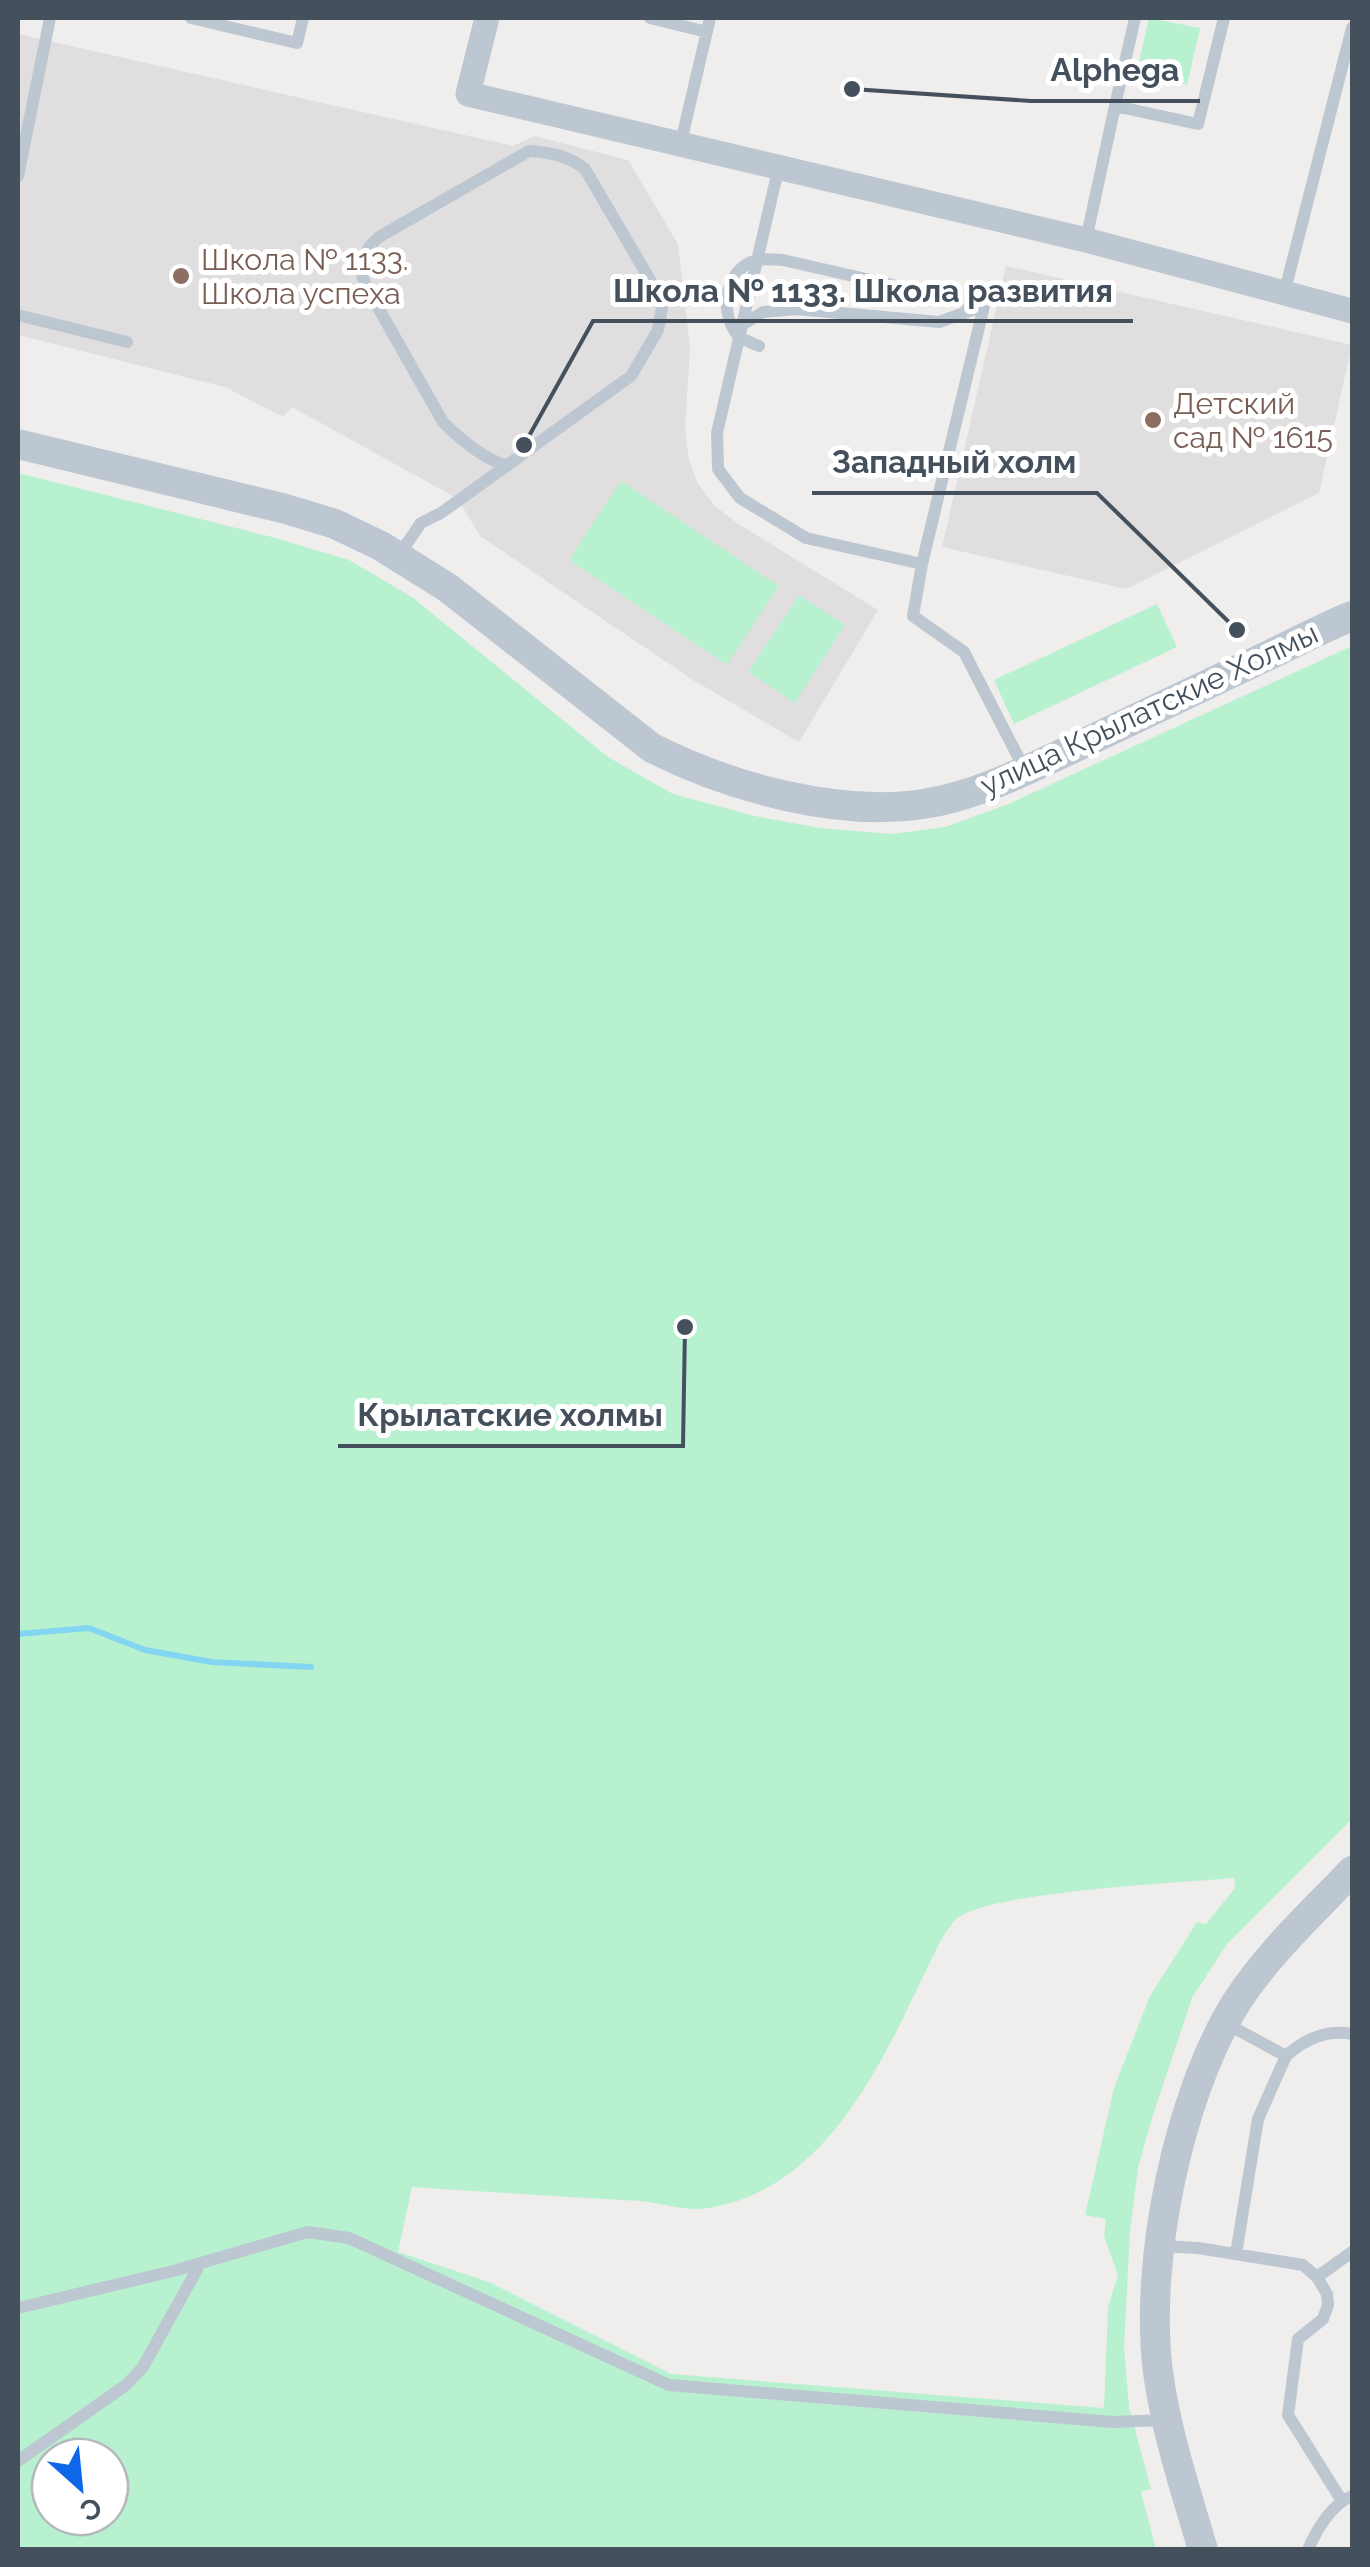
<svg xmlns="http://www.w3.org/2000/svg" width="1370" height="2567" viewBox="0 0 1370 2567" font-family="Raleway,sans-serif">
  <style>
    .education { fill: #e1dedf }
    .green { fill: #b8f1d0; fill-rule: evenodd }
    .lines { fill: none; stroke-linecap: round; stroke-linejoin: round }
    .stream { stroke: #82d6f1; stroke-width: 6 }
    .service { stroke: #bdc7d1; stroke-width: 12 }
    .minor { stroke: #bdc7d1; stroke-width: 25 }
    .tertiary { stroke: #bdc7d1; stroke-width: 30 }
    .education-dot { fill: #8d6e63; stroke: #fff; stroke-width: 4 }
    .labels { text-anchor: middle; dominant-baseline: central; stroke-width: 10; stroke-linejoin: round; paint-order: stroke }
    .education-label { font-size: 30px; fill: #785e54; stroke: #fff; text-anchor: start }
    .street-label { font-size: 30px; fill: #44505c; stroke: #fff }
    .leader { fill: none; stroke: #44505c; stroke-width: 4 }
    .callout-dot { fill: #44505c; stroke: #fff; stroke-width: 4 }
    .callout-label { font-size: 32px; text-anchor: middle; font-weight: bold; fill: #44505c; stroke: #fff; stroke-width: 10; stroke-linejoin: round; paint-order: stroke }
  </style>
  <rect width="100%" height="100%" fill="#f0eded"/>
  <path class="education" d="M 18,34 L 513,146 L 534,136 L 628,160 L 678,244 L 690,347 L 685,430 L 689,460 L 698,484 L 715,506 L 737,523 L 878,610 L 799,742 L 693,680 L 480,536 L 458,499 L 292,407 L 283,417 L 225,387 L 18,335 Z
    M 1006,266 L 1352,345 L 1319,493 L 1126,589 L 942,547 Z"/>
  <path class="green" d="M 1149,18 L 1200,28 L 1187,85 L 1136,74 Z
    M 18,473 L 272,537 L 349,560 L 412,597 L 608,757 L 673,794 L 755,816 L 820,828 L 892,834 L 945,827 L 1006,805 L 1352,646 L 1352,1819 L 1227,1944 L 1192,1998 L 1152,2118 L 1138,2168 L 1130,2232 L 1124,2347 L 1129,2407 L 1151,2489 L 1141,2492 L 1156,2549 L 18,2549 ZM 1234,1878 L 1235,1888 L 1206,1924 L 1197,1922 L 1150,1996 L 1114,2088 L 1085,2215 L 1106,2219 L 1104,2236 L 1118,2275 L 1108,2307 L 1104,2408 L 671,2374 L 489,2282 L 398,2252 L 412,2187 C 488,2192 564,2197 640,2201 C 661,2203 687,2212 708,2208 C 838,2187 890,2041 942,1938 C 946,1933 951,1924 956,1919 C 992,1891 1179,1883 1234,1878 ZM 50,2457 L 110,2457 L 110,2517 L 50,2517 Z
    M 621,481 L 779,586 L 727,665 L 569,560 Z
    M 799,595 L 845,625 L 795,703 L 748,672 Z
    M 1157,604 L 1177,647 L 1014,724 L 994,680 Z"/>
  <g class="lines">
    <path class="stream" d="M 18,1634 L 89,1628 L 145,1650 L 212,1662 L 311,1667"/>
    <path class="service" d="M 191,18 L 297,43 L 303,18
      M 650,18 L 707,32
      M 1115,106 L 1135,18
      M 681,142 L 710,18
      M 779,166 L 717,433 L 718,469 L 740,498 L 806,538 L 922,564 L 913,616 L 964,652 L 1025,770
      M 18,176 L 50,18
      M 1086,240 L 1115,106 L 1198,124 L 1224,18
      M 1284,294 L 1352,28
      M 18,315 L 127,342
      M 742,325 L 763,312 L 796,309 L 939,322 L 981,307
      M 759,346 C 751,343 743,340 737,334 C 718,312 726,266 758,260 C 765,258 775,260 783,260 L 984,306
      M 399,555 L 421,523 L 441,513 L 631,376 L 658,330 L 663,302 L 585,169 C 569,156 550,152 529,151 L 379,237 C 361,253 356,266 367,288 L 443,422 C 461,440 482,458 507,466
      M 922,564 L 984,306
      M 1227,2024 L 1286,2056 L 1258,2119 L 1236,2254
      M 1286,2056 C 1305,2039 1326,2029 1352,2034
      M 1161,2246 L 1198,2248 L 1303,2265 L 1317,2277 L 1327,2294 L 1328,2305 L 1323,2319 L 1298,2339 L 1288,2415 L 1342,2501
      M 1317,2277 L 1352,2252
      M 18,2308 L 173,2271 L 308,2232 L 349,2238 L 669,2385 L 1113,2422 L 1166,2420
      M 18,2461 L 126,2385 L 143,2367 L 200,2264
      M 1308,2550 C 1316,2530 1332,2504 1352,2496"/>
    <path class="minor" d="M 487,18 L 468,94 L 1086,240 L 1352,311"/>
    <path class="tertiary" d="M 18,444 L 286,509 L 335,524 L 381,546 L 448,588 L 652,748 C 729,787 837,817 923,804 C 977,796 1029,769 1078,746 C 1140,716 1202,687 1263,658 C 1293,644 1322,628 1352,616
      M 1203,2550 C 1186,2491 1166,2432 1158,2372 C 1144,2263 1178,2096 1236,2003 C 1268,1953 1312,1913 1352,1871"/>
  </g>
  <g class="education-dot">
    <circle cx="181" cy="276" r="10"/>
    <circle cx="1153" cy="420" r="10"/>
  </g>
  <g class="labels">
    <g class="education-label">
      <text x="201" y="259">Школа № 1133.<tspan x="201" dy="34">Школа успеха</tspan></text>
      <text x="1173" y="403">Детский<tspan x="1173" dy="34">сад № 1615</tspan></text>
    </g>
    <g class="street-label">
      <text transform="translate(1149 709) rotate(-25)">улица Крылатские Холмы</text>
    </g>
  </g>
  <path class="leader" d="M852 89L1031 101H1200M524 445L593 321H1133M1237 630L1097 493H812M685 1327L683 1446H338"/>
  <g class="callout-dot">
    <circle cx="852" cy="89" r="10"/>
    <circle cx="524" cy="445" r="10"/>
    <circle cx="1237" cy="630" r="10"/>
    <circle cx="685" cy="1327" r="10"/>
  </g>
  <g class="callout-label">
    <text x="1115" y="81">Alphega</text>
    <text x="863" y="302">Школа № 1133. Школа развития</text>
    <text x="954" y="473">Западный холм</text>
    <text x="510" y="1426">Крылатские холмы</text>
  </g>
  <rect width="1370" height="2567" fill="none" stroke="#44505c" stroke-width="40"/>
  <g transform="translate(80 2487) rotate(153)"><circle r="48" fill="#ffffff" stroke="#b4b9be" stroke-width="2.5"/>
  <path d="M0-8L18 38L0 25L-18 38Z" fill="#0e66e9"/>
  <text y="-15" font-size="28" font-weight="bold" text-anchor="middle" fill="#44505c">С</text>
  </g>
</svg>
